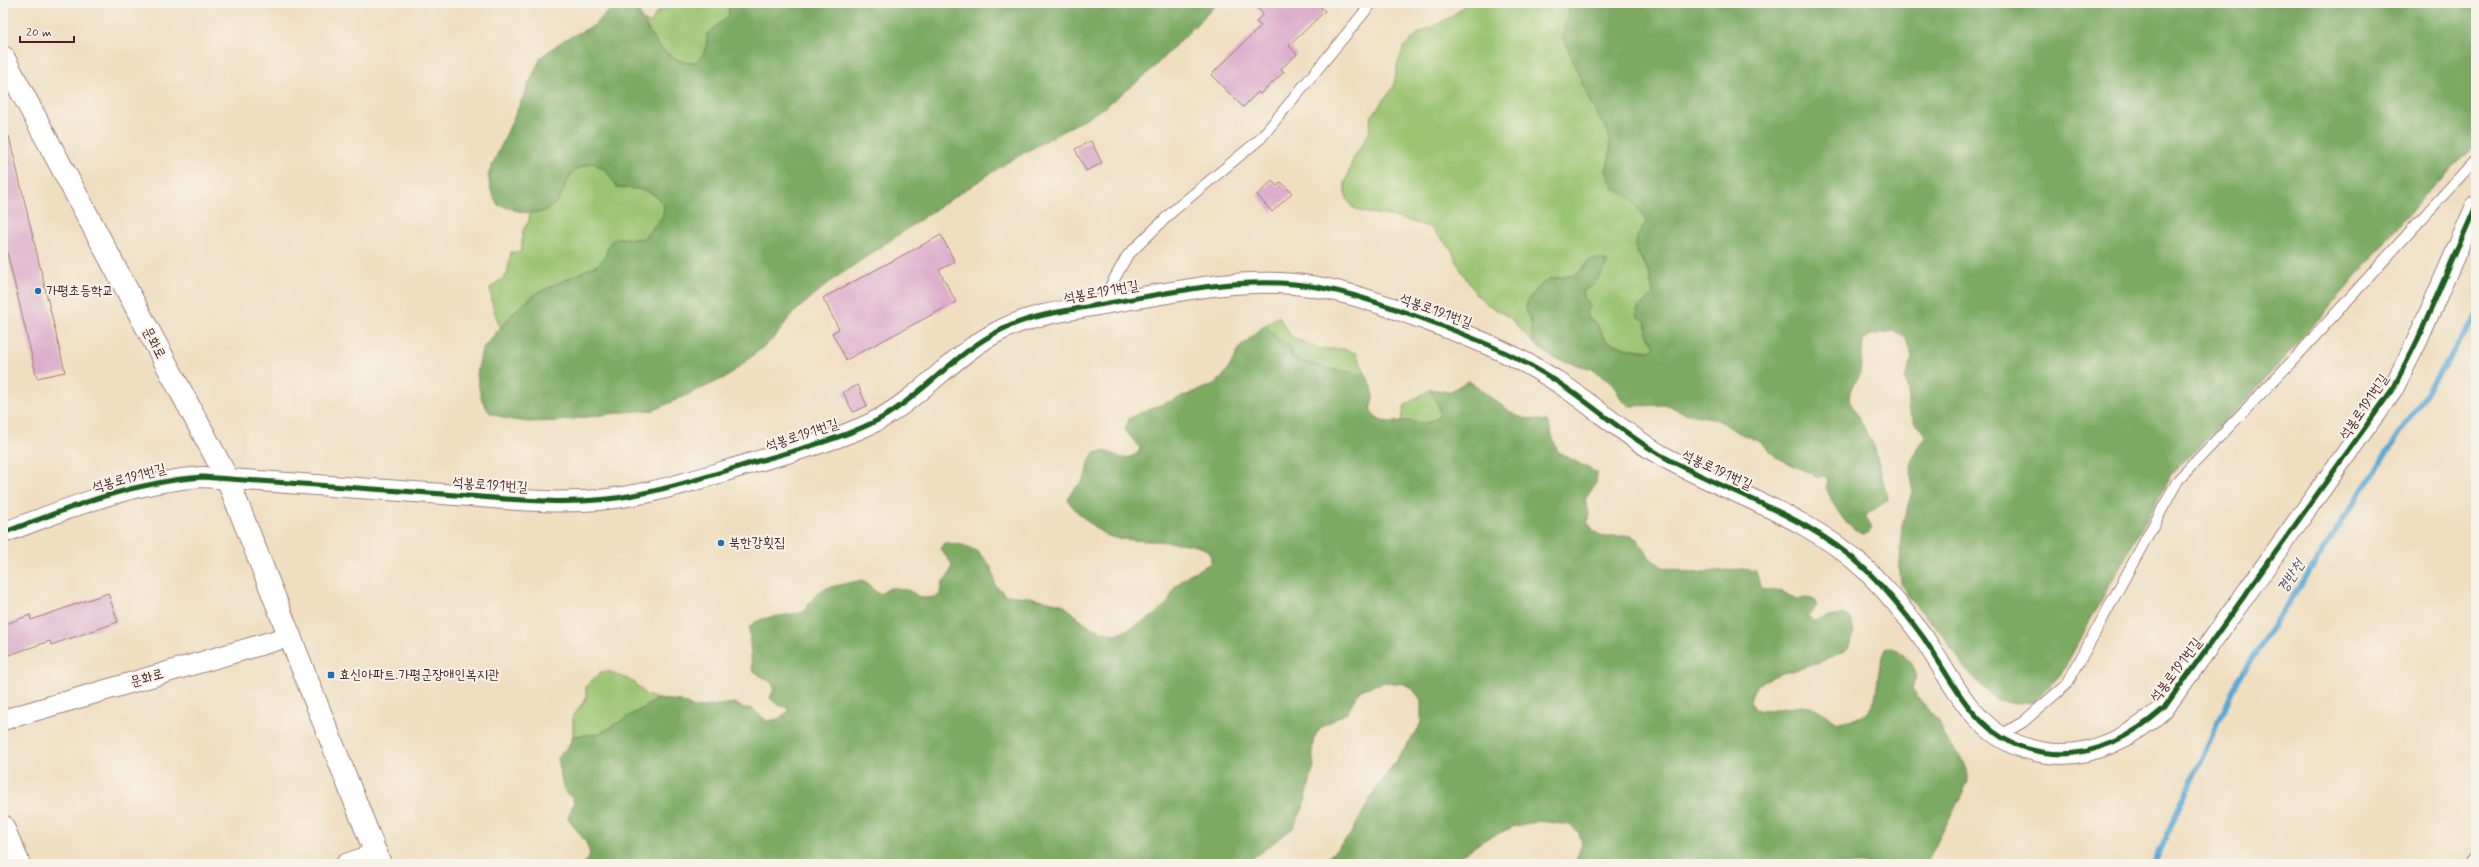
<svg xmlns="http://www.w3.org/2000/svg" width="2479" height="867" viewBox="0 0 2479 867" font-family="Mynerve,'Poor Story',sans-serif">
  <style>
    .green { fill: #9bc572; stroke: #72724e }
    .forest { fill: #7caa64; stroke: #636448 }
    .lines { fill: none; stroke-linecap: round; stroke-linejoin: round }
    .stream { stroke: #5ca9d5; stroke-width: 5.5 }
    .building { fill: #dcaecc }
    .service-casing { stroke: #9d7e76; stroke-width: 12 }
    .minor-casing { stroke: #9d7e76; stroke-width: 22 }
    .secondary-casing { stroke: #9d7e76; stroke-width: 24 }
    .service { stroke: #fff; stroke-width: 10 }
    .minor { stroke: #fff; stroke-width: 20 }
    .secondary { stroke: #fff; stroke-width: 22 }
    .cycleway-casing { stroke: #f7f3e8; stroke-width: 8 }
    .cycleway { stroke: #1b5e20; stroke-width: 5 }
    .poi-dot { fill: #1f6fb2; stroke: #f7f3e8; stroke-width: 1.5 }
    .labels { text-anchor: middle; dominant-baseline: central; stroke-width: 4; stroke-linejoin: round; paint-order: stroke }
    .poi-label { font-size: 14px; fill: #4a1f2b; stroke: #f7f3e8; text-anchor: start }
    .street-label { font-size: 14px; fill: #4a1f2b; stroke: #f7f3e8 }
    .water-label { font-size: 15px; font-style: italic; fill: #51566f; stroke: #f7f3e8 }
  </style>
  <rect width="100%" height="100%" fill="#f7f3e8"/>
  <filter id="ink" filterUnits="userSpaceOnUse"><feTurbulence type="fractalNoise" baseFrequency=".025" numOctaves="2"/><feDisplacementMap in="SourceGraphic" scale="8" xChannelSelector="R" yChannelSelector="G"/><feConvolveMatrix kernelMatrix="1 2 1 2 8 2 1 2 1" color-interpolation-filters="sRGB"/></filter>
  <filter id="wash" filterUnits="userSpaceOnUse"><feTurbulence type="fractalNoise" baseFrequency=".012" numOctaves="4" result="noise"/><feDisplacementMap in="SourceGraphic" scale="16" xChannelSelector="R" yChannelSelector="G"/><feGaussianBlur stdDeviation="0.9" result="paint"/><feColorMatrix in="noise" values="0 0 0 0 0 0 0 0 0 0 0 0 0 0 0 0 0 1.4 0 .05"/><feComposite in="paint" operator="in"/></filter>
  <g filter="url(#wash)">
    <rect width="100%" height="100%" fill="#f0dec0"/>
    <path class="green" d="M 674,3 L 729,3 L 729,15 L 720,24 L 702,59 L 696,63 C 671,64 652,42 644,20 L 651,24 L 656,13 Z
      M 1467,3 L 1571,3 L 1563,37 L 1600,119 L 1608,132 L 1611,150 L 1606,171 L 1622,193 L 1632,199 L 1640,210 L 1646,222 L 1636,239 L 1637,253 L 1649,272 L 1653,294 L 1649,300 L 1638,306 L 1647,325 L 1649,338 L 1655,345 L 1651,351 L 1625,348 L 1605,340 L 1598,326 L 1586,316 C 1587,306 1588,306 1583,298 L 1583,291 L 1593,285 L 1607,266 L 1607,262 L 1604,260 L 1586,263 L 1576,275 L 1550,279 L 1541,285 L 1527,301 L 1526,312 L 1531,322 L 1533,343 L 1510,318 L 1487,304 L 1476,294 L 1461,270 L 1451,249 L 1430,227 L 1391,216 L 1362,212 L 1352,207 L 1345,194 L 1345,183 L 1354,157 L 1369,133 L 1371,117 L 1393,88 L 1398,63 L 1404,47 L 1416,35 L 1453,16 Z
      M 593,163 L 606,170 L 617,187 C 636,190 652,187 664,205 L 663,216 L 643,239 L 617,238 L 608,245 L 606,255 L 599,264 L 537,293 L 515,311 L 501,329 L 493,308 L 490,288 L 507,275 L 511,252 L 521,252 L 523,230 L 529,221 L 530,213 C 574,207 556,181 578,168 C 583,166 589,165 593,163 Z
      M 1279,316 L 1289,334 L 1294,338 L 1320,349 L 1344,349 L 1356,353 L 1366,375 L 1319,367 L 1292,357 L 1290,346 L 1280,341 L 1265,325 Z
      M 1431,389 L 1430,391 C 1436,399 1442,407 1439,417 L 1425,424 L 1401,421 L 1405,405 Z
      M 608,671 L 634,682 L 646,695 L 658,699 L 599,734 L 573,736 L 573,715 L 586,699 L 586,686 L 601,672 Z"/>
    <path class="forest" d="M 617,3 L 637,3 C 639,18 652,41 664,51 C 688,71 707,67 707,34 L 729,15 L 729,3 L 1218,3 L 1147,74 L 1102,109 L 1008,162 L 939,207 L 831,281 L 792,314 L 775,337 L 727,377 L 654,410 L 623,412 L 559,421 L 528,422 L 507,419 L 489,412 L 481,398 L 477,374 L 482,349 L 515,311 L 537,293 L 599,264 L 606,255 L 610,242 L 617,238 L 643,239 L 663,216 L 664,205 C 652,187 636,190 617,187 L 606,170 L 593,163 C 588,165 580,166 576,170 C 559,186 564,213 531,213 C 520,213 508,207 498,205 L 491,191 L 488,175 L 541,57 L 562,41 L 593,26 Z
      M 1571,3 L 2476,3 L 2476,146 L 2457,162 L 2408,214 L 2349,285 L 2240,407 L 2172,473 L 2061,674 L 2035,701 L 2017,703 L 1997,701 L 1966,670 L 1943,635 L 1910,599 L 1901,583 L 1899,562 L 1902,526 L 1912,491 L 1911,462 L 1917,448 L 1925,437 L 1922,428 L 1915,424 L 1908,409 L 1909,398 L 1905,379 L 1912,358 L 1906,339 L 1901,334 L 1893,331 L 1870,335 L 1863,342 L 1860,373 L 1850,391 L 1849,400 L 1874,446 L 1888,500 L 1866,515 L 1867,520 L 1872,527 L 1869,533 L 1864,534 C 1847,532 1831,501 1826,487 L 1828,482 L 1825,476 L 1818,477 L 1776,457 L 1762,443 L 1737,432 L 1716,419 L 1688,414 L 1667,405 L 1630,406 L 1622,400 L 1612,383 L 1592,369 L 1554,358 L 1533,343 L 1531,322 L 1526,312 L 1527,301 L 1541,285 L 1550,279 L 1576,275 C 1587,267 1588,252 1607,262 L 1607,266 L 1593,285 L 1583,291 L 1583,298 L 1590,306 L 1586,313 L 1588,318 L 1596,323 L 1605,340 L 1625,348 L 1649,352 L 1655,345 L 1647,334 L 1646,321 L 1638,317 L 1637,310 L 1653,294 L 1649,272 L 1635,247 L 1636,239 L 1646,222 L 1632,199 L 1613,188 L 1606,171 L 1611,150 L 1608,132 L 1590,102 L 1563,37 L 1565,21 Z
      M 1265,325 L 1280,341 L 1290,346 L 1292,357 L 1295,359 L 1319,367 L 1366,375 C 1374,389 1375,395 1370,410 C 1372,413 1374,417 1378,419 C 1387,424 1396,421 1405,421 C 1411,421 1420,424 1426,423 C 1447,420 1439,402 1430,391 L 1431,389 L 1449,392 L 1468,381 L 1515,415 L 1523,418 L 1547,421 L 1558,452 L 1597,473 L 1596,483 L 1585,500 L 1589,514 L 1587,522 L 1595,532 L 1603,536 L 1631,536 L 1637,539 L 1651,559 L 1663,567 L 1691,573 L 1742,569 L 1756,571 L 1761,589 L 1783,592 L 1796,599 L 1809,598 L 1816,601 L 1817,606 L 1808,615 L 1812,621 L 1844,614 L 1851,618 L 1854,634 L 1848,649 C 1838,654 1826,660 1814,664 C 1793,673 1755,673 1750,701 L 1754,708 L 1761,711 L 1802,706 L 1815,708 L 1838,722 C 1891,715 1869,684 1885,649 L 1889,647 C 1898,648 1917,665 1916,676 C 1915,680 1913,684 1912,688 C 1918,699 1927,707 1935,717 C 1941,724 1941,733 1946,739 C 1956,755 1969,760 1968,782 L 1926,864 L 1573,864 L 1577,859 L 1582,843 L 1579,833 L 1570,825 L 1540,821 L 1515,826 L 1484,840 L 1449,864 L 1322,864 L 1350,835 L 1376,789 L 1417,731 L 1421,722 L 1421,700 L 1412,688 L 1404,684 L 1384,682 L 1360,690 L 1346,713 L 1320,728 L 1314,738 L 1312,751 L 1314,766 L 1308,790 L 1303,808 L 1293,828 L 1245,864 L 582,864 L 588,859 L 590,854 L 586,842 L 568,818 L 574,802 L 572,797 L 566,794 L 563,787 L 558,758 L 560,753 L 568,748 L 573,736 L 599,734 L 658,699 L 681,701 L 694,708 L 734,703 L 743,708 L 751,708 L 767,721 L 778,719 L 788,712 L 788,708 L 778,705 L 770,698 L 774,689 L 772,683 L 752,670 L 749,628 C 757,615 790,616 803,612 L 814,597 L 826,588 L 862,580 C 870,583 872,591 880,594 L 890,588 L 897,588 L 910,591 L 921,598 L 937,597 L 940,594 L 942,582 L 949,575 L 952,564 L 940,549 L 944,543 C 970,542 995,558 995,585 L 1006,595 L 1029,597 L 1062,604 L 1090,627 L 1111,634 L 1121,633 L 1154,616 L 1169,601 L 1175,587 L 1188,575 L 1211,563 C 1211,558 1211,555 1208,551 C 1195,539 1132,543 1111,537 C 1100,534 1073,510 1068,500 C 1071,488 1078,488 1083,480 C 1089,472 1087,461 1094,453 C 1116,446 1116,467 1138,453 L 1140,448 L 1125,430 L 1129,419 L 1135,415 L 1212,385 L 1222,378 L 1235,358 L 1238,349 Z"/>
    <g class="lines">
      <path class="stream" d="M 2153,864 L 2238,680 L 2476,317"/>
    </g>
    <g id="blocks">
      <path class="building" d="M 1252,3 L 1317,3 L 1325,11 L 1289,46 L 1297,54 L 1281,69 L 1284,72 L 1260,94 L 1258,92 L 1243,107 L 1211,75 L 1261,26 L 1256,22 L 1263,14 Z
        M 3,136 L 9,136 L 65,372 L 37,378 L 6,248 L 3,249 Z
        M 1091,141 L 1102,163 L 1086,171 L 1075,149 Z
        M 1272,181 L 1277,186 L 1281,182 L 1292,193 L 1272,212 L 1257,195 Z
        M 941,235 L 955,262 L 939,270 L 956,302 L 846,360 L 832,333 L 839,329 L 823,298 Z
        M 858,385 L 867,406 L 853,412 L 843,392 Z
        M 108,593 L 118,622 L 51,645 L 50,641 L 3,657 L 3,625 L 30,615 L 31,620 Z"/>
    </g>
  </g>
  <g filter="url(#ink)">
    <use href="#blocks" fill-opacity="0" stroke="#9d7e76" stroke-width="1"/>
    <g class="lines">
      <defs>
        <path id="service" d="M 1100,305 L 1127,256 L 1173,211 L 1260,139 L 1372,3
          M 2001,735 L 2023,722 L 2067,684 L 2178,480 L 2297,356 L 2476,159"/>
        <path id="minor" d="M 3,533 C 69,508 131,482 202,477 C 282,482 362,488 443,494 C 508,499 574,508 639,494 C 678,487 717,473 755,462 C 793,451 834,441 870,424 C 920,400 953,353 1003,329 C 1035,313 1074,310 1109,303 C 1169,293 1232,278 1294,284 C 1333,287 1373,301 1410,314 C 1465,334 1520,355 1568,389 C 1601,412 1631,439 1666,458 C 1733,495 1810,516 1866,570 C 1887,590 1906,614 1923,637 C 1949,675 1969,724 2014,744 C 2071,768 2121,746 2164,708 L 2394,387 L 2418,339 L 2476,206
          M 3,720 L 291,636
          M 3,825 L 20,864
          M 346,864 L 377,853
          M 2475,864 L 2476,863"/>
        <path id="secondary" d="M 3,57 L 227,478 L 380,864"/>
      </defs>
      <use href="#service" class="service-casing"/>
      <use href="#minor" class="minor-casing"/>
      <use href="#secondary" class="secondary-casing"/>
      <use href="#service" class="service"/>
      <use href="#minor" class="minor"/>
      <use href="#secondary" class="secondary"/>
      <defs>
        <path id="cycleway" d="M 3,533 C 69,508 131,482 202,477 C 282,482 362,488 443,494 C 508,499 574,508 639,494 C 678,487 717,473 755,462 C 793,451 834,441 870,424 C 920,400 953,353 1003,329 C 1035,313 1074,310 1109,303 C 1169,293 1232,278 1294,284 C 1333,287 1373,301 1410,314 C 1465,334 1520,355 1568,389 C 1601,412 1631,439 1666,458 C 1733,495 1810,516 1866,570 C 1887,590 1906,614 1923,637 C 1949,675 1969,724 2014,744 C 2071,768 2121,746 2164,708 L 2394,387 L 2418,339 L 2476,206"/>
      </defs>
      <use href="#cycleway" class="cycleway-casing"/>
      <use href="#cycleway" class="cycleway"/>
    </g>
  </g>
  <g class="poi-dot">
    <circle cx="38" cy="291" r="4"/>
    <circle cx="721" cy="543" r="4"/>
    <rect x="327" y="671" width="8" height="8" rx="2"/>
  </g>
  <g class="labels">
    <g class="poi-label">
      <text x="46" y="291">가평초등학교</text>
      <text x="729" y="543">북한강횟집</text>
      <text x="339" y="675">효신아파트.가평군장애인복지관</text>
    </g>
    <g class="street-label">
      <text transform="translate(1101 292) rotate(-10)">석봉로191번길</text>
      <text transform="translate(1436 311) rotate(20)">석봉로191번길</text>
      <text transform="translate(154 343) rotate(62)">문화로</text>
      <text transform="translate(2364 407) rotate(-56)">석봉로191번길</text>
      <text transform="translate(802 435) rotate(-18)">석봉로191번길</text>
      <text transform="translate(1717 470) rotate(25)">석봉로191번길</text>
      <text transform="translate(129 478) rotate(-15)">석봉로191번길</text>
      <text transform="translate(490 485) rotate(4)">석봉로191번길</text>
      <text transform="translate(2176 670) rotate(-53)">석봉로191번길</text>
      <text transform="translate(147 678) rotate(-16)">문화로</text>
    </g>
    <g class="water-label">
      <text transform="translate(2291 577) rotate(-57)">경반천</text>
    </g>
  </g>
  <rect width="2479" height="867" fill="none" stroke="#f7f3e8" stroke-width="16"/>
  <path d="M20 36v6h54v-6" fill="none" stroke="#4a1f2b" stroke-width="2"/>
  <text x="26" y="36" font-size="12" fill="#4a1f2b" stroke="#f7f3e8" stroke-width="3" paint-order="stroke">20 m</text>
</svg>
